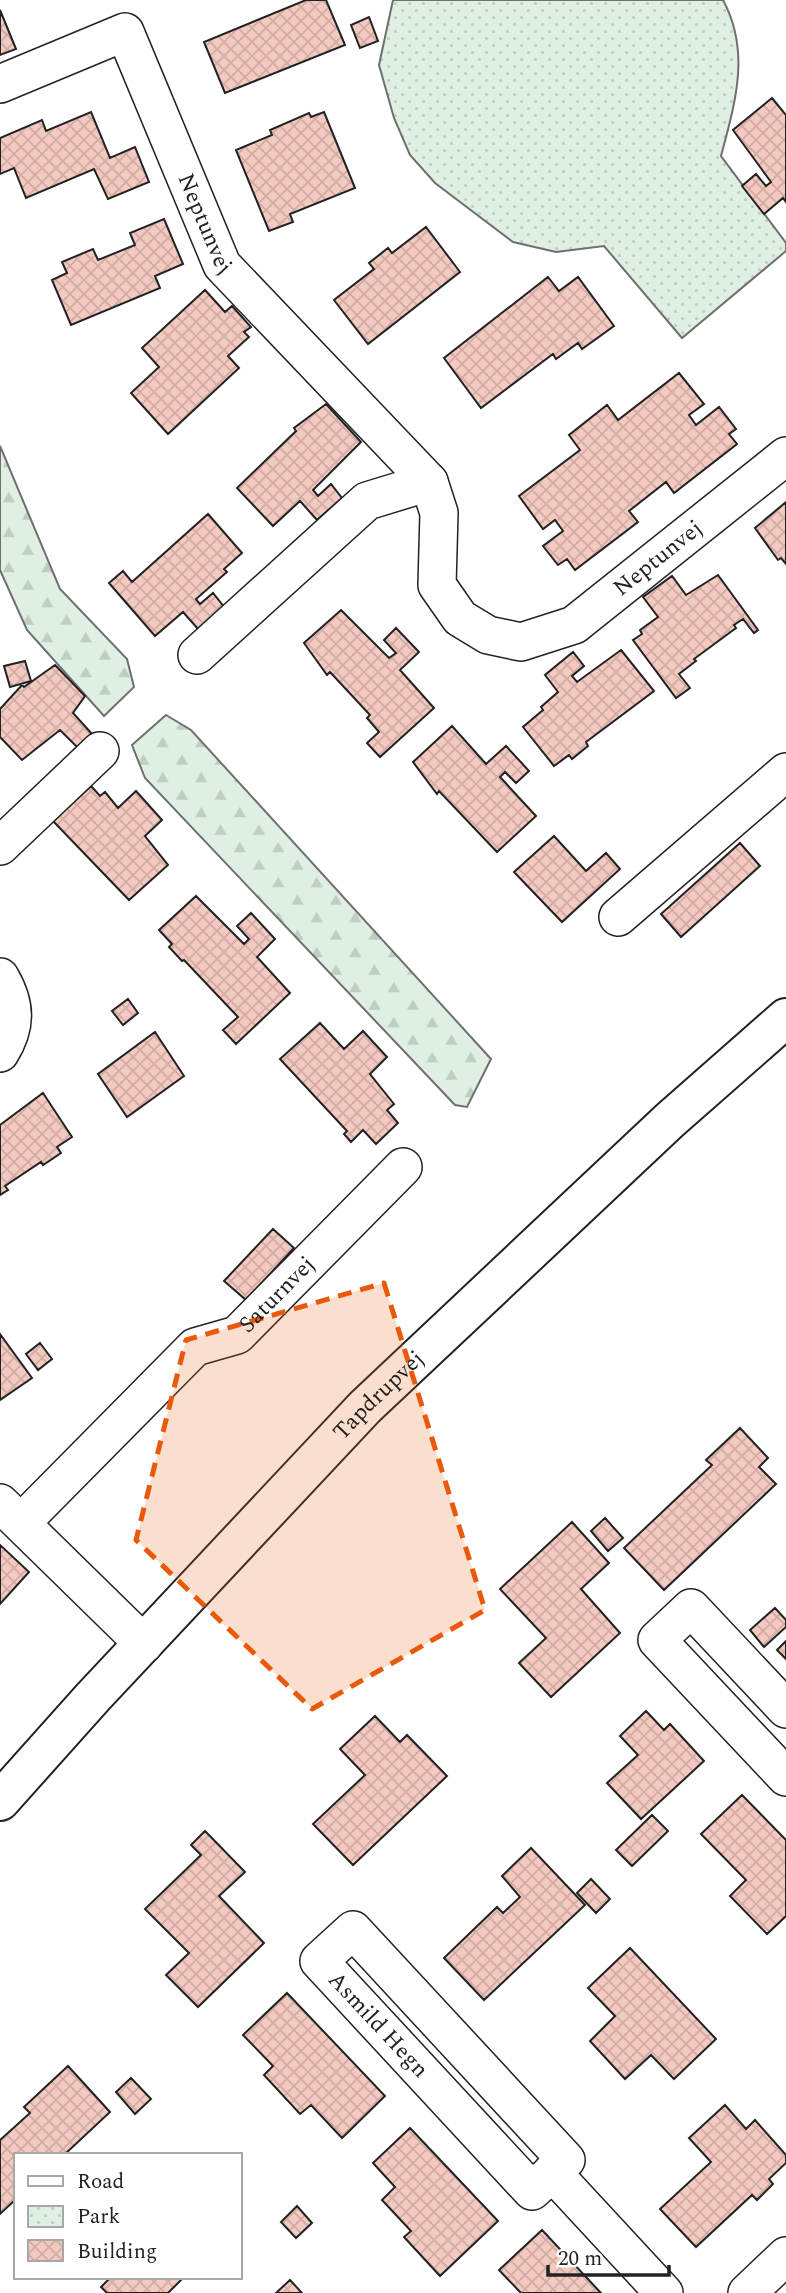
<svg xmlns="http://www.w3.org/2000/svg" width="786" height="2293" viewBox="0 0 786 2293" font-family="Spectral,serif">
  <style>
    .forest { fill: url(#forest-firs); stroke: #6f6f6f; stroke-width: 2 }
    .park { fill: url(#park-dots); stroke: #6f6f6f; stroke-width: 2 }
    .building { fill: url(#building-cross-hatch); stroke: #222; stroke-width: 2 }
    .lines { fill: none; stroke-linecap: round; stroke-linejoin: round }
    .street-casing { stroke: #222; stroke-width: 40 }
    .secondary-casing { stroke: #222; stroke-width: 42 }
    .street { stroke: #fff; stroke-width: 37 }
    .secondary { stroke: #fff; stroke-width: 38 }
    .marked { fill: #e8590c; fill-opacity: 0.2; stroke: #e8590c; stroke-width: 5; stroke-dasharray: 14 9; stroke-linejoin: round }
    .labels { text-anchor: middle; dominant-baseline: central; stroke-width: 5; stroke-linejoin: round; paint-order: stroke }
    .street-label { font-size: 23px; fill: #222; stroke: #fff }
  </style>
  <defs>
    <pattern id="forest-firs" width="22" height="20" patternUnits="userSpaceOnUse" patternTransform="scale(1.75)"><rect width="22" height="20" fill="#e0efe3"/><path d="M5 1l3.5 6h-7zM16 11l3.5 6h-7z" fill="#c0cdc2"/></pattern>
    <pattern id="park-dots" width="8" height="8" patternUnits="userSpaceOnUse" patternTransform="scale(1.75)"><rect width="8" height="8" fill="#e0efe3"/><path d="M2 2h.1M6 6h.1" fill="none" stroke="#c0cdc2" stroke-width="1.8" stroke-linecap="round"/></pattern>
    <pattern id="building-cross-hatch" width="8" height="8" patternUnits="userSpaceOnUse" patternTransform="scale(1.75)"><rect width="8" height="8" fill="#f3c9c0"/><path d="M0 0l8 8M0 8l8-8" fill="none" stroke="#d0aca5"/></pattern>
  </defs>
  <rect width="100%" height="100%" fill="#fff"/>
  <path class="forest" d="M 0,446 L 60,589 L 127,659 L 134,687 L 104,716 L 27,630 L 0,570 Z
    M 166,715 L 191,730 L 491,1059 L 467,1107 L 455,1105 L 145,778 L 132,745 Z"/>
  <path class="park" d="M 393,0 L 723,0 C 751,52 735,103 721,156 L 786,243 L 786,251 L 682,338 L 604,246 L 556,252 L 513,242 L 435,183 L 410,155 L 394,118 L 379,65 Z"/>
  <path class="building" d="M 306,0 L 326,0 L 345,45 L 225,93 L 204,42 Z
    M 0,10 L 16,49 L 0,55 Z
    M 369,17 L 378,41 L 360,48 L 351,25 Z
    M 772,98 L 786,115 L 786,202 L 783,198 L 764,214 L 742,186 L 756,174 L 766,186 L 771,182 L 733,130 Z
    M 91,112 L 110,158 L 135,147 L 149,182 L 108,199 L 94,169 L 26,198 L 14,168 L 0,174 L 0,138 L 42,120 L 46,131 Z
    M 324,112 L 355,188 L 290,214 L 293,222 L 269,231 L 236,150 L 272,135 L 270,130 L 309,113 L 311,117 Z
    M 164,219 L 183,264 L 155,276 L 160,288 L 71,325 L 52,280 L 67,273 L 62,262 L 93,249 L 98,260 L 135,245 L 130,233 Z
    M 426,227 L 460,272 L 368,344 L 334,300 L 374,269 L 369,263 L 388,248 L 392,253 Z
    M 548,277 L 559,291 L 578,277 L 614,326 L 582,349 L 578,343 L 556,359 L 553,354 L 481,408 L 444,358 Z
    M 205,290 L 225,312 L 232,306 L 251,327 L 244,332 L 249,337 L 228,356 L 239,368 L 168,434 L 131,393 L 159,367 L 142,348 Z
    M 679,373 L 704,404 L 689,415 L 696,425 L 719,407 L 736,429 L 729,434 L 737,444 L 674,493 L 666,482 L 629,511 L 638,522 L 575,570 L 567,559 L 558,565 L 543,546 L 563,531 L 555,520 L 543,529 L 519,496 L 580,450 L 569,435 L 607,405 L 618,420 Z
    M 326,404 L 361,442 L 313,490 L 318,496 L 331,484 L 342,498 L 317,520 L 300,501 L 273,526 L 237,488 L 296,431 L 294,428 Z
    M 786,502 L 786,564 L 781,558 L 778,560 L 755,528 Z
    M 208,514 L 242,553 L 224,569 L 227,572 L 196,599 L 200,604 L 213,593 L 225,608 L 199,630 L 183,612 L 155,636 L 109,583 L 123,571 L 132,582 Z
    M 718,575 L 758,630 L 754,633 L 743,619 L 734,625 L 736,628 L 694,659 L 696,661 L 679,674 L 690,688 L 676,698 L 633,640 L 642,634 L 640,630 L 658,617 L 643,597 L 672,576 L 686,595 Z
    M 341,610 L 389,658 L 396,653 L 384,640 L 396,628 L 419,652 L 400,670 L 434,708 L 380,757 L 367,743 L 379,732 L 367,718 L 370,715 L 330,672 L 327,675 L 304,643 Z
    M 621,650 L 654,691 L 586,742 L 588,746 L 572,759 L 569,755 L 554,766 L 523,727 L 543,710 L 541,707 L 558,692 L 545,675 L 573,652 L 584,666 L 572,676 L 577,682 Z
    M 25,661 L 31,681 L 10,687 L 4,666 Z
    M 55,665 L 85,696 L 73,713 L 92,734 L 77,747 L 60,730 L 22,760 L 0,737 L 0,709 L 22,685 L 24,687 Z
    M 452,726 L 486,764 L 506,746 L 529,771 L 516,783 L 505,772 L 500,777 L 536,816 L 497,852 L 439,791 L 437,794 L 413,762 Z
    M 91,786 L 100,796 L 105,792 L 118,808 L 136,791 L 162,820 L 145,836 L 168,865 L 129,900 L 53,821 Z
    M 554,836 L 586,871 L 606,853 L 620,869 L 562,922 L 514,872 Z
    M 740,843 L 760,866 L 681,937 L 661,914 Z
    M 196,896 L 244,944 L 249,939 L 237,926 L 251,913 L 275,939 L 257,957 L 290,993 L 236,1044 L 223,1030 L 238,1017 L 184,960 L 182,961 L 169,947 L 172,944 L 159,930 Z
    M 128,999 L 138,1013 L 123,1025 L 112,1011 Z
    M 320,1023 L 344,1049 L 363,1031 L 387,1057 L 370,1074 L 394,1104 L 387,1110 L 398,1123 L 376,1144 L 363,1130 L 351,1142 L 344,1134 L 347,1131 L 280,1059 Z
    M 155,1032 L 184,1076 L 127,1117 L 98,1074 Z
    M 43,1093 L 72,1137 L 57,1147 L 61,1153 L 43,1165 L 41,1162 L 5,1186 L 8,1190 L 0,1195 L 0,1125 Z
    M 273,1229 L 294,1248 L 246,1300 L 224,1281 Z
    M 0,1334 L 32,1378 L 0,1400 Z
    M 40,1343 L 52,1359 L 38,1370 L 26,1354 Z
    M 740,1428 L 768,1458 L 759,1467 L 776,1484 L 664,1590 L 624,1548 L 712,1465 L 706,1460 Z
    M 605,1518 L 623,1538 L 608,1551 L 591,1531 Z
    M 572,1522 L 609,1563 L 581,1589 L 620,1633 L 551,1697 L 519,1663 L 546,1638 L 500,1589 Z
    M 0,1545 L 29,1572 L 0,1604 Z
    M 775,1608 L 786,1620 L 786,1627 L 764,1647 L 750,1630 Z
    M 786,1641 L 786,1659 L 777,1650 Z
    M 646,1711 L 664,1730 L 670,1724 L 704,1761 L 641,1819 L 607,1783 L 638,1755 L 620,1736 Z
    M 375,1716 L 400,1742 L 407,1735 L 447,1776 L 353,1865 L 313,1824 L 365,1775 L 340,1749 Z
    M 742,1795 L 786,1840 L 786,1916 L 767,1934 L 730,1896 L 746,1880 L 701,1834 Z
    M 652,1815 L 668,1831 L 632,1866 L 616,1850 Z
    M 205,1831 L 245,1872 L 219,1896 L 264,1943 L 198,2007 L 166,1975 L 189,1953 L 145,1909 L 201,1855 L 191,1845 Z
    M 531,1848 L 585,1905 L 484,2000 L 444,1958 L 497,1907 L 503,1913 L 520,1897 L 502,1876 Z
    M 591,1879 L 610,1899 L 596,1913 L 577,1893 Z
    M 630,1948 L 716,2039 L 674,2079 L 651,2055 L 625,2079 L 590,2041 L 615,2016 L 588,1988 Z
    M 287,1993 L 385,2096 L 342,2138 L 311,2105 L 300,2114 L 264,2075 L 273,2066 L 243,2035 Z
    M 68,2066 L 110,2112 L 64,2155 L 16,2155 L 16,2199 L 0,2214 L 0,2140 L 30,2113 L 24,2107 Z
    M 131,2078 L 151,2099 L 135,2114 L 116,2092 Z
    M 725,2105 L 746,2129 L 755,2120 L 786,2155 L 786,2163 L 769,2179 L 773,2184 L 757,2200 L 752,2195 L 696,2247 L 660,2209 L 711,2162 L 689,2138 Z
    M 410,2128 L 498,2221 L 440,2276 L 404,2237 L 411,2231 L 382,2200 L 395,2187 L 373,2163 Z
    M 297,2206 L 312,2223 L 296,2238 L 281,2222 Z
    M 542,2230 L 601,2293 L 521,2293 L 499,2270 Z
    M 111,2277 L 184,2277 L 168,2293 L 107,2293 L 101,2287 Z
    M 290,2280 L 302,2293 L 276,2293 Z"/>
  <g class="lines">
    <defs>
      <g id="street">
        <path id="s1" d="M 0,84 L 125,32 L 222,265 L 429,482 L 439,513 L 437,585 L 460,618 L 488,635 L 521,642 L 574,625 L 786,456"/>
        <path d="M 197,655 L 367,501 L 429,482"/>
        <path d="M 0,846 L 100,751"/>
        <path d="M 618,917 L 786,772"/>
        <path d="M 0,977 C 16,1004 17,1026 0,1053"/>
        <path d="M 0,1503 L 144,1644"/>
        <path id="s2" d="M 21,1523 L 195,1347 L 237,1335 L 403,1167"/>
        <path d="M 786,1709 L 691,1608 L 657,1640 L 786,1777"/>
        <path d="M 353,1930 L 566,2160 L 532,2191 L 319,1961 Z"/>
        <path d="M 552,2172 L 664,2293"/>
        <path d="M 747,2293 L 786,2256"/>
      </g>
      <g id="secondary">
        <path id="s3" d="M 0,1801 L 93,1697 L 365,1407 L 670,1120 L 786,1018"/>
      </g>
    </defs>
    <use href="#street" class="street-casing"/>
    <use href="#secondary" class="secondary-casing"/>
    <use href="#street" class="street"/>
    <use href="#secondary" class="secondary"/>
  </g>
  <path class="marked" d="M 384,1283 L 485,1610 L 312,1709 L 136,1540 L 186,1340 Z"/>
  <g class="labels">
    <g class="street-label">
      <text stroke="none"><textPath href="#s1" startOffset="343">Neptunvej</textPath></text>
      <text stroke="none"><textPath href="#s1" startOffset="1062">Neptunvej</textPath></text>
      <text stroke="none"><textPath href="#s2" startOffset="348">Saturnvej</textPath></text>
      <text stroke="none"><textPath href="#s3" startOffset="555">Tapdrupvej</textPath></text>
      <text transform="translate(378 2025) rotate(47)">Asmild Hegn</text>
    </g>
  </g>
  <rect x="14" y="2153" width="228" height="126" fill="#ffffff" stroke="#a7a7a7" stroke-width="2"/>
  <rect x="28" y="2176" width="35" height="10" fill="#ffffff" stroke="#a7a7a7" stroke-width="2"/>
  <text x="77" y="2188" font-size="21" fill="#222222">Road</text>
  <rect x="28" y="2206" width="35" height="21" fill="url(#park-dots)" stroke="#a7a7a7" stroke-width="2"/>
  <text x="77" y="2223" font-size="21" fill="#222222">Park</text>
  <rect x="28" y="2240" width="35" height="21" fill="url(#building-cross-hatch)" stroke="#a7a7a7" stroke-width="2"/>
  <text x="77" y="2258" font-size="21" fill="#222222">Building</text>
  <path d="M548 2265v10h121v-10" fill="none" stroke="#222222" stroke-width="3.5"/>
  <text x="558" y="2265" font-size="21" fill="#222222" stroke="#ffffff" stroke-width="5" paint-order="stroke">20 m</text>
</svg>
